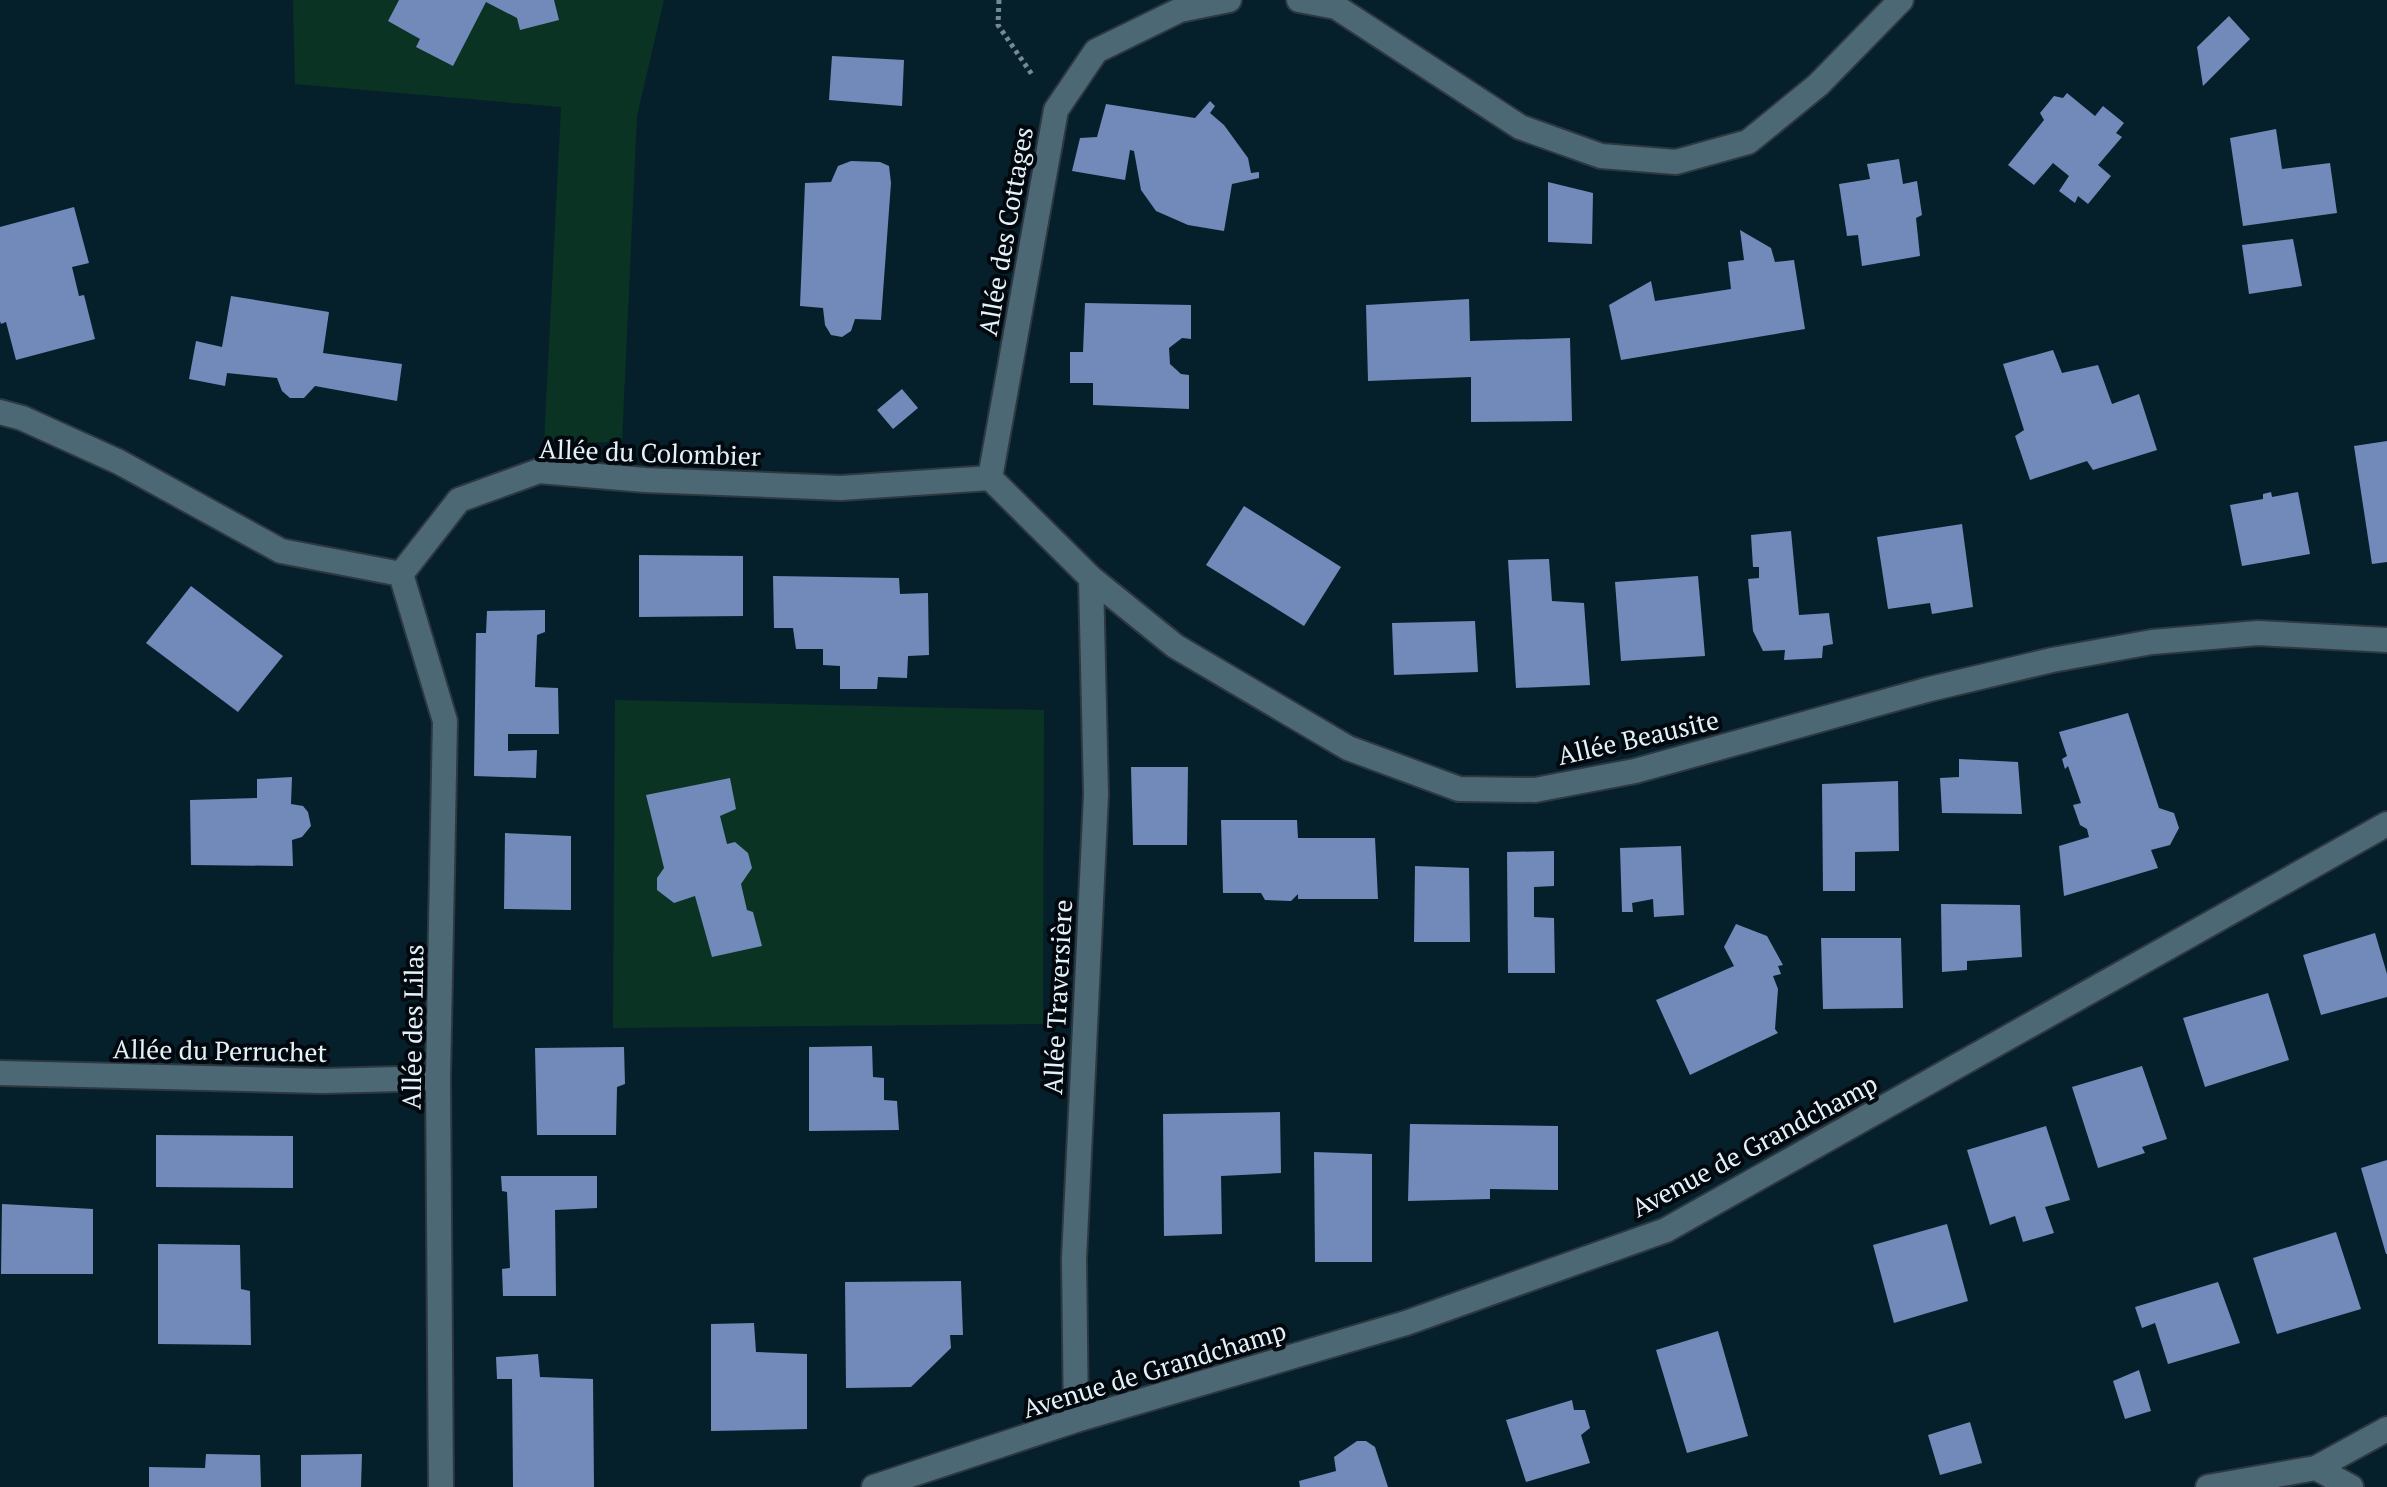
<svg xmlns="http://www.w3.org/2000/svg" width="2387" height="1487" viewBox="0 0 2387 1487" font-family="'PT Serif',serif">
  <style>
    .green { fill: #0a3324 }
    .building { fill: #718ab9 }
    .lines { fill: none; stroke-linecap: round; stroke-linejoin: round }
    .street-casing { stroke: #2d3841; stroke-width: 28 }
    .path { stroke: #758992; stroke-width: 5; stroke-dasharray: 4 4; stroke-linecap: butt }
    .street { stroke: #4d6875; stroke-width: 24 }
    .labels { text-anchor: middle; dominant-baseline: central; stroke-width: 8; stroke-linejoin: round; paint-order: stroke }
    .street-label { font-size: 26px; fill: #e3f2f9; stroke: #02080d }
  </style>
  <rect width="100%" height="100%" fill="#06202b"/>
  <path class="green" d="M 293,0 L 664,0 L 637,116 L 622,442 L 544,443 L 561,107 L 295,84 Z
    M 615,700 L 1044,710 L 1043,1024 L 613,1028 Z"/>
  <path class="building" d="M 399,0 L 554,0 L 559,20 L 520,30 L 517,18 L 486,2 L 453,66 L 416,47 L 420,39 L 388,21 Z
    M 2229,16 L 2250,39 L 2203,86 L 2197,47 Z
    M 832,56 L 904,60 L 902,106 L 829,100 Z
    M 2067,93 L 2095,116 L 2103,106 L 2124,123 L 2116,133 L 2122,137 L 2098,165 L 2111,176 L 2088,204 L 2078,196 L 2075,203 L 2059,191 L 2069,176 L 2053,163 L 2034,185 L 2008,165 L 2044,120 L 2040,113 L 2054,96 L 2063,98 Z
    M 1210,101 L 1215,106 L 1210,113 L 1224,125 L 1248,158 L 1251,173 L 1259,172 L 1259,178 L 1232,184 L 1224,231 L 1188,225 L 1156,211 L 1141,190 L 1134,151 L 1130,150 L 1125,180 L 1072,171 L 1080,138 L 1097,137 L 1106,104 L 1195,118 Z
    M 2276,129 L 2282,169 L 2330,163 L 2337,213 L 2243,226 L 2230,138 Z
    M 1899,159 L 1903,184 L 1917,181 L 1922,215 L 1916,218 L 1920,256 L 1862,266 L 1858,235 L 1847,236 L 1839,184 L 1870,179 L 1867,164 Z
    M 851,161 L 880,162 L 889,166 L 891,183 L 881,320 L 855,319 L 851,331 L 842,337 L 831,335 L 825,325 L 823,308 L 800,306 L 805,183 L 831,182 L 838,166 Z
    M 1548,182 L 1593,193 L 1592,244 L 1548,242 Z
    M 74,207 L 89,263 L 72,267 L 79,296 L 84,295 L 95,339 L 16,360 L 6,322 L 1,324 L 0,321 L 0,227 Z
    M 1740,230 L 1771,248 L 1775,262 L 1794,260 L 1805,329 L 1621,360 L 1609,305 L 1651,281 L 1655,301 L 1731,289 L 1728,262 L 1744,260 Z
    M 2293,239 L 2302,286 L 2249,294 L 2242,245 Z
    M 231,296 L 329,312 L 323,353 L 402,364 L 397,401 L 315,386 L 304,398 L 290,398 L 282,391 L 277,378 L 227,373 L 225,386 L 189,379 L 196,341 L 222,347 Z
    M 1469,299 L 1470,341 L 1570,338 L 1572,421 L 1471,422 L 1471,377 L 1368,381 L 1366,305 Z
    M 1085,303 L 1191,305 L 1191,339 L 1182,338 L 1169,348 L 1170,364 L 1181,374 L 1189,375 L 1189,409 L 1093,405 L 1093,383 L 1070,383 L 1070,352 L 1083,352 Z
    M 2053,350 L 2062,373 L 2098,365 L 2112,404 L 2139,394 L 2157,450 L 2093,470 L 2087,461 L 2030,480 L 2015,436 L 2024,430 L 2003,364 Z
    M 902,389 L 918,408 L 893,429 L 877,410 Z
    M 2387,441 L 2387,562 L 2372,564 L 2354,446 Z
    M 2271,492 L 2272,497 L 2298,492 L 2310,554 L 2242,566 L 2230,505 L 2263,499 L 2263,494 Z
    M 1244,506 L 1341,567 L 1304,626 L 1206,565 Z
    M 1962,524 L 1973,607 L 1932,614 L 1930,603 L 1888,609 L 1877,537 Z
    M 1791,531 L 1799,615 L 1829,613 L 1833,644 L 1823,646 L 1822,658 L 1784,660 L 1785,650 L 1763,651 L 1753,631 L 1748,579 L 1759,578 L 1759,567 L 1753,567 L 1751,535 Z
    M 639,555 L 743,556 L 743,616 L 639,617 Z
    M 1549,559 L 1552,601 L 1584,603 L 1590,685 L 1516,688 L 1508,560 Z
    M 773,576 L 899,578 L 900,594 L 928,593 L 929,655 L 908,656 L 907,678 L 878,677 L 877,689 L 840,689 L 840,666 L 823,665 L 823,649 L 796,649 L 793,628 L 774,628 Z
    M 1698,576 L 1705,656 L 1621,661 L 1615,582 Z
    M 191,586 L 283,656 L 238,712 L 146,643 Z
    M 545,610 L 545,632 L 537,635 L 535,687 L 558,688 L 559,734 L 508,734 L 508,751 L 537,750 L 536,778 L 474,776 L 476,633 L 486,633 L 487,611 Z
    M 1475,621 L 1478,672 L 1394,675 L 1392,623 Z
    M 2128,713 L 2159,808 L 2174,813 L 2179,828 L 2170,845 L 2151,850 L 2158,868 L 2064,896 L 2059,846 L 2089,837 L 2087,829 L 2080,825 L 2073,805 L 2081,803 L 2068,766 L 2065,769 L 2062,759 L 2067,756 L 2059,732 Z
    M 1959,759 L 2018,762 L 2022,814 L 1942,813 L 1940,778 L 1959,777 Z
    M 1131,767 L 1188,767 L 1187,845 L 1133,845 Z
    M 292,777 L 291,804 L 303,806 L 308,812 L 311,826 L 302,837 L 292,840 L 293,866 L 191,865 L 190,800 L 257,798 L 257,779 Z
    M 730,778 L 736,809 L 720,816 L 727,844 L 735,842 L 748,853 L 752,868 L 741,884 L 747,910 L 753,912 L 762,946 L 712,957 L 695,896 L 674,903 L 657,890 L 657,878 L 664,868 L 646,795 Z
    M 1898,781 L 1899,851 L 1855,852 L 1855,891 L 1823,891 L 1822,784 Z
    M 1221,820 L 1297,820 L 1298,838 L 1375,838 L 1378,899 L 1298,899 L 1298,894 L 1291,901 L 1265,900 L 1261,893 L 1223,893 Z
    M 505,833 L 571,836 L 571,910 L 504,909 Z
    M 1681,846 L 1684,915 L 1654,917 L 1653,899 L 1632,903 L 1633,912 L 1622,912 L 1620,848 Z
    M 1554,851 L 1554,886 L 1534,887 L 1534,917 L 1554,918 L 1555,973 L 1508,973 L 1507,852 Z
    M 1415,866 L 1469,868 L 1470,942 L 1414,942 Z
    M 1941,904 L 2020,905 L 2022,957 L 1967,961 L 1967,970 L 1942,972 Z
    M 1736,924 L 1767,936 L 1783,965 L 1778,966 L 1781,974 L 1773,976 L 1778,989 L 1775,1029 L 1778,1033 L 1690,1075 L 1656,1000 L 1734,966 L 1724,947 Z
    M 2375,933 L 2387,974 L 2387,997 L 2321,1015 L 2303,955 Z
    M 1821,938 L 1901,938 L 1903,1008 L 1823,1009 Z
    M 2268,993 L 2289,1060 L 2205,1087 L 2183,1018 Z
    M 872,1046 L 873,1077 L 884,1078 L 884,1100 L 897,1101 L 899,1130 L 809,1131 L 809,1047 Z
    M 624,1047 L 625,1084 L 617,1087 L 616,1135 L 537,1135 L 535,1048 Z
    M 2142,1066 L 2167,1139 L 2142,1147 L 2145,1153 L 2098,1168 L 2072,1087 Z
    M 1280,1112 L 1281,1173 L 1221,1176 L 1222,1234 L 1164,1236 L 1163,1114 Z
    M 1410,1124 L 1558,1126 L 1558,1190 L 1490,1189 L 1490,1199 L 1408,1201 Z
    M 2046,1126 L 2070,1200 L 2045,1207 L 2054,1233 L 2023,1242 L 2015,1216 L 1990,1225 L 1967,1150 Z
    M 156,1135 L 293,1136 L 293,1188 L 156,1187 Z
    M 1314,1152 L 1372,1154 L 1372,1262 L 1315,1262 Z
    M 2387,1160 L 2387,1254 L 2386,1254 L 2361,1168 Z
    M 501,1176 L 597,1176 L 597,1208 L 555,1210 L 556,1296 L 503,1296 L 502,1269 L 510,1268 L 507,1192 L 502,1191 Z
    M 2,1204 L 93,1209 L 93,1274 L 1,1274 Z
    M 1947,1224 L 1968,1301 L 1894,1323 L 1873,1245 Z
    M 2336,1232 L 2361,1309 L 2277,1334 L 2253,1258 Z
    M 158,1244 L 240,1245 L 241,1289 L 250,1291 L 251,1345 L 158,1344 Z
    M 961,1281 L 963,1335 L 950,1335 L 951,1348 L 911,1387 L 846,1388 L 845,1282 Z
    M 2218,1282 L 2240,1343 L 2168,1364 L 2155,1323 L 2142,1328 L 2135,1307 Z
    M 754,1323 L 756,1352 L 807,1354 L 807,1429 L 711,1431 L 711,1324 Z
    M 1718,1331 L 1748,1436 L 1687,1453 L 1656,1350 Z
    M 538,1354 L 540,1377 L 593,1379 L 594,1487 L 513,1487 L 512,1379 L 497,1379 L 496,1357 Z
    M 2139,1370 L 2151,1411 L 2125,1419 L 2113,1381 Z
    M 1572,1400 L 1574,1410 L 1585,1410 L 1590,1428 L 1581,1435 L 1590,1463 L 1526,1482 L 1506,1420 Z
    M 1970,1422 L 1982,1463 L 1940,1475 L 1928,1435 Z
    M 1357,1441 L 1366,1441 L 1375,1447 L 1388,1487 L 1300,1487 L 1299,1481 L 1336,1471 L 1334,1457 Z
    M 206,1454 L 260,1455 L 261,1487 L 149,1487 L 149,1467 L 205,1468 Z
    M 362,1454 L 361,1487 L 301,1487 L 301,1455 Z"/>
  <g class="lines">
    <defs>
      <path id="street" d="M 1299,0 L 1336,7 L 1520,127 L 1601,156 L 1676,162 L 1748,142 L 1818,85 L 1901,0
        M 0,412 L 22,418 L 119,462 L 281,551 L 401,574 L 459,500 L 539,471 L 645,480 L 841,488 L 990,478
        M 990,478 L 1091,578 L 1175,646 L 1348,748 L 1459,789 L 1535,790 L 1635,771 L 1930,689 L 2052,660 L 2152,642 L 2258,633 L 2387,640
        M 990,478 L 1056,110 L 1096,51 L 1180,10 L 1229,0
        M 401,574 L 445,721 L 438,1078 L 441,1487
        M 0,1073 L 323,1081 L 438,1078
        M 1076,1420 L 1074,1259 L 1096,795 L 1091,578
        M 2316,1468 L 2351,1487
        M 874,1487 L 1076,1420 L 1406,1323 L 1666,1230 L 2387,824
        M 2208,1487 L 2316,1468 L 2387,1429"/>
    </defs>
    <use href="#street" class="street-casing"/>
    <path class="path" d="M 999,0 L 998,25 L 1033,76"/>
    <use href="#street" class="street"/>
  </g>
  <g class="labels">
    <g class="street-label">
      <text transform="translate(1005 231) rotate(-80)">Allée des Cottages</text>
      <text transform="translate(650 452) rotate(2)">Allée du Colombier</text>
      <text transform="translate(1638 737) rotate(-13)">Allée Beausite</text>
      <text transform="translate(1057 997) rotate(-87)">Allée Traversière</text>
      <text transform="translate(412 1027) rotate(-89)">Allée des Lilas</text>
      <text transform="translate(220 1050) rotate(1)">Allée du Perruchet</text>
      <text transform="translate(1754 1145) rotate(-28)">Avenue de Grandchamp</text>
      <text transform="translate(1154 1369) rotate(-17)">Avenue de Grandchamp</text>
    </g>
  </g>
</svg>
